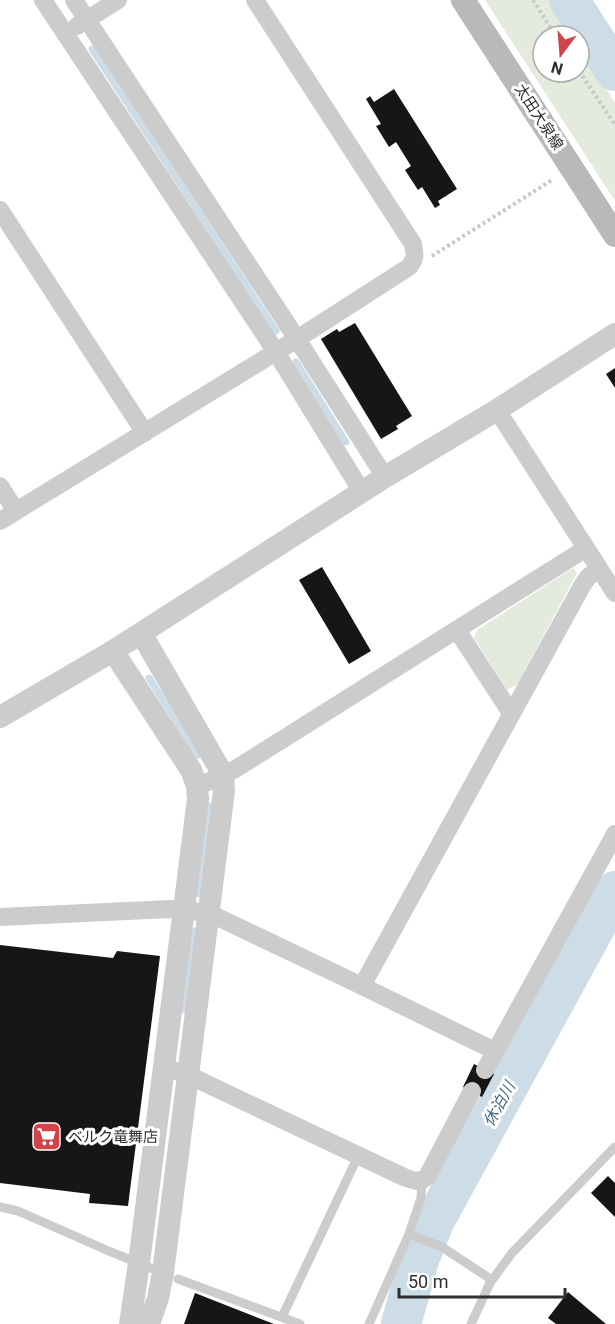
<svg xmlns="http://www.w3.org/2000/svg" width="615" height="1324" viewBox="0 0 615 1324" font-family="Roboto,'Noto Sans JP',sans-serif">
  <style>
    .green { fill: #e4eade }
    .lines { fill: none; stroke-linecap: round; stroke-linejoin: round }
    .stream { stroke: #ccdde8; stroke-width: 7 }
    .river { stroke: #ccdde8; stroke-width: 40 }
    .building { fill: #161616 }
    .path { stroke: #c9c9c9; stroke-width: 4; stroke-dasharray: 3 3; stroke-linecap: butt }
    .service { stroke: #ccc; stroke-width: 9 }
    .minor { stroke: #ccc; stroke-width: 18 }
    .tertiary { stroke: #ccc; stroke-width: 22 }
    .secondary { stroke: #b9b9b9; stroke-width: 24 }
    .labels { text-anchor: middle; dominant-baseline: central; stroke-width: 6; stroke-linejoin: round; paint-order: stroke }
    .street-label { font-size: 15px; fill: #2f2f2f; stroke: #fff }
    .poi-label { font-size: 15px; fill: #2f2f2f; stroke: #fff; text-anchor: start }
    .water-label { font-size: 16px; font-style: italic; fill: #456c88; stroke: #fff }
  </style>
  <rect width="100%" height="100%" fill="#fff"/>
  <path class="green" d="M 485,0 L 550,0 L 573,36 L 543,36 L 543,72 L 579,72 L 579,46 L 615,103 L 615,201 Z
    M 573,568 L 577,573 L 518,684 L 507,690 L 474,638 L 477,630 Z"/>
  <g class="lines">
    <path class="stream" d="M 92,49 L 276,331
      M 296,362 L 346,442
      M 149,678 L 198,755
      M 199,894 L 210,806
      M 185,1010 L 195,931"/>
    <path class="river" d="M 569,0 L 615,71
      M 401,1324 L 419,1260 L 434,1222 L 615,891"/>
  </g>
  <path class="building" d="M 394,89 L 457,189 L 438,201 L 440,205 L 435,208 L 422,187 L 418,190 L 405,170 L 411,166 L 396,142 L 389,147 L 376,126 L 381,124 L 366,99 L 370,96 L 374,102 Z
    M 355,323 L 412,416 L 396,426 L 398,429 L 381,439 L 321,339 L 337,329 L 339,332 Z
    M 615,368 L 615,388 L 606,374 Z
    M 322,567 L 371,651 L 349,664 L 299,580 Z
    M 0,945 L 113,958 L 117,951 L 160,956 L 128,1206 L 89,1203 L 90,1194 L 0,1183 Z
    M 474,1064 L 494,1074 L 482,1097 L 463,1087 Z
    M 608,1176 L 615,1183 L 615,1217 L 591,1193 Z
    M 568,1292 L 606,1324 L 556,1324 L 548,1318 Z
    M 195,1293 L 274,1324 L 184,1324 Z"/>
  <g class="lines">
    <path class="path" d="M 533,0 L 556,36
      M 579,71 L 615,125
      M 432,256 L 552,180"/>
    <path class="service" d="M 0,1207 L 18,1211 L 111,1252 L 161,1272
      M 409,1234 L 442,1247 L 492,1280
      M 178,1279 L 300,1324
      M 282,1317 L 358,1156
      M 369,1324 L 409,1234 L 421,1198 L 422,1180
      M 471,1324 L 490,1283 L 512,1253 L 615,1147"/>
    <path class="minor" d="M 43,0 L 276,352 L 362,492
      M 74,0 L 297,339 L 385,477
      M 77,26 L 118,0
      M 0,210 L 145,433
      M 497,410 L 615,593
      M 0,486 L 16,511
      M 0,521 L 297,339 L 409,267 C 416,258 415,255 413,244 L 255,0
      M 457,630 L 511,713
      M 197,786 L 223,776 L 237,768 L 585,549
      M 0,917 L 170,909 L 209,913 L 362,986 L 495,1051
      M 362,986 L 582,586 L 588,577 L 599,569
      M 164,1067 L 188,1075 L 406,1178 L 416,1181 L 422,1180 L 427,1177 L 472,1091
      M 485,1070 L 615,834"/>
    <path class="tertiary" d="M 141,633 L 218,766 L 223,776 L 224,791 L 163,1273 L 158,1298 L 149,1324
      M 113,651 L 191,770 L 197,786 L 198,799 L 139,1263 L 130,1324
      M 0,717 L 113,651 L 385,477 L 497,410 L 615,334"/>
    <path class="secondary" d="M 463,0 L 615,235"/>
  </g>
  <defs>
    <symbol id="supermarket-square" viewBox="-11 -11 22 22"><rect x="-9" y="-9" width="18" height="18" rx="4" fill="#d3444a" stroke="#fff"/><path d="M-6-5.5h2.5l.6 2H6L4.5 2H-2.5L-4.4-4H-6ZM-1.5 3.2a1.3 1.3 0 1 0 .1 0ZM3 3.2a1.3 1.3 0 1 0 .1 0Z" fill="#fff"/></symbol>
  </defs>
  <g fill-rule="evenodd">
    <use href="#supermarket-square" x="30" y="1120" width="33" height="33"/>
  </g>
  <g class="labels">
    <g class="street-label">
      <text transform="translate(539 117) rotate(57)">太田大泉線</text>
    </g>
    <g class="poi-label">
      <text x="68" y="1137">ベルク竜舞店</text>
    </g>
    <g class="water-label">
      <text transform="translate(499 1104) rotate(-61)">休泊川</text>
    </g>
  </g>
  <g transform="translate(561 54) rotate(196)"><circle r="28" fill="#ffffff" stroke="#acacac" stroke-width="1.5"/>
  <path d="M0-4.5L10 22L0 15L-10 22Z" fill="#d3444a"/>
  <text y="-9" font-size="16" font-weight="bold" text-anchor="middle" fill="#2f2f2f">N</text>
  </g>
  <path d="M399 1288v9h166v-9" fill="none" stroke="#2f2f2f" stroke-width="3"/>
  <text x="408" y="1288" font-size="18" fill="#2f2f2f" stroke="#ffffff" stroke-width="4.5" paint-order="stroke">50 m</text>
</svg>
